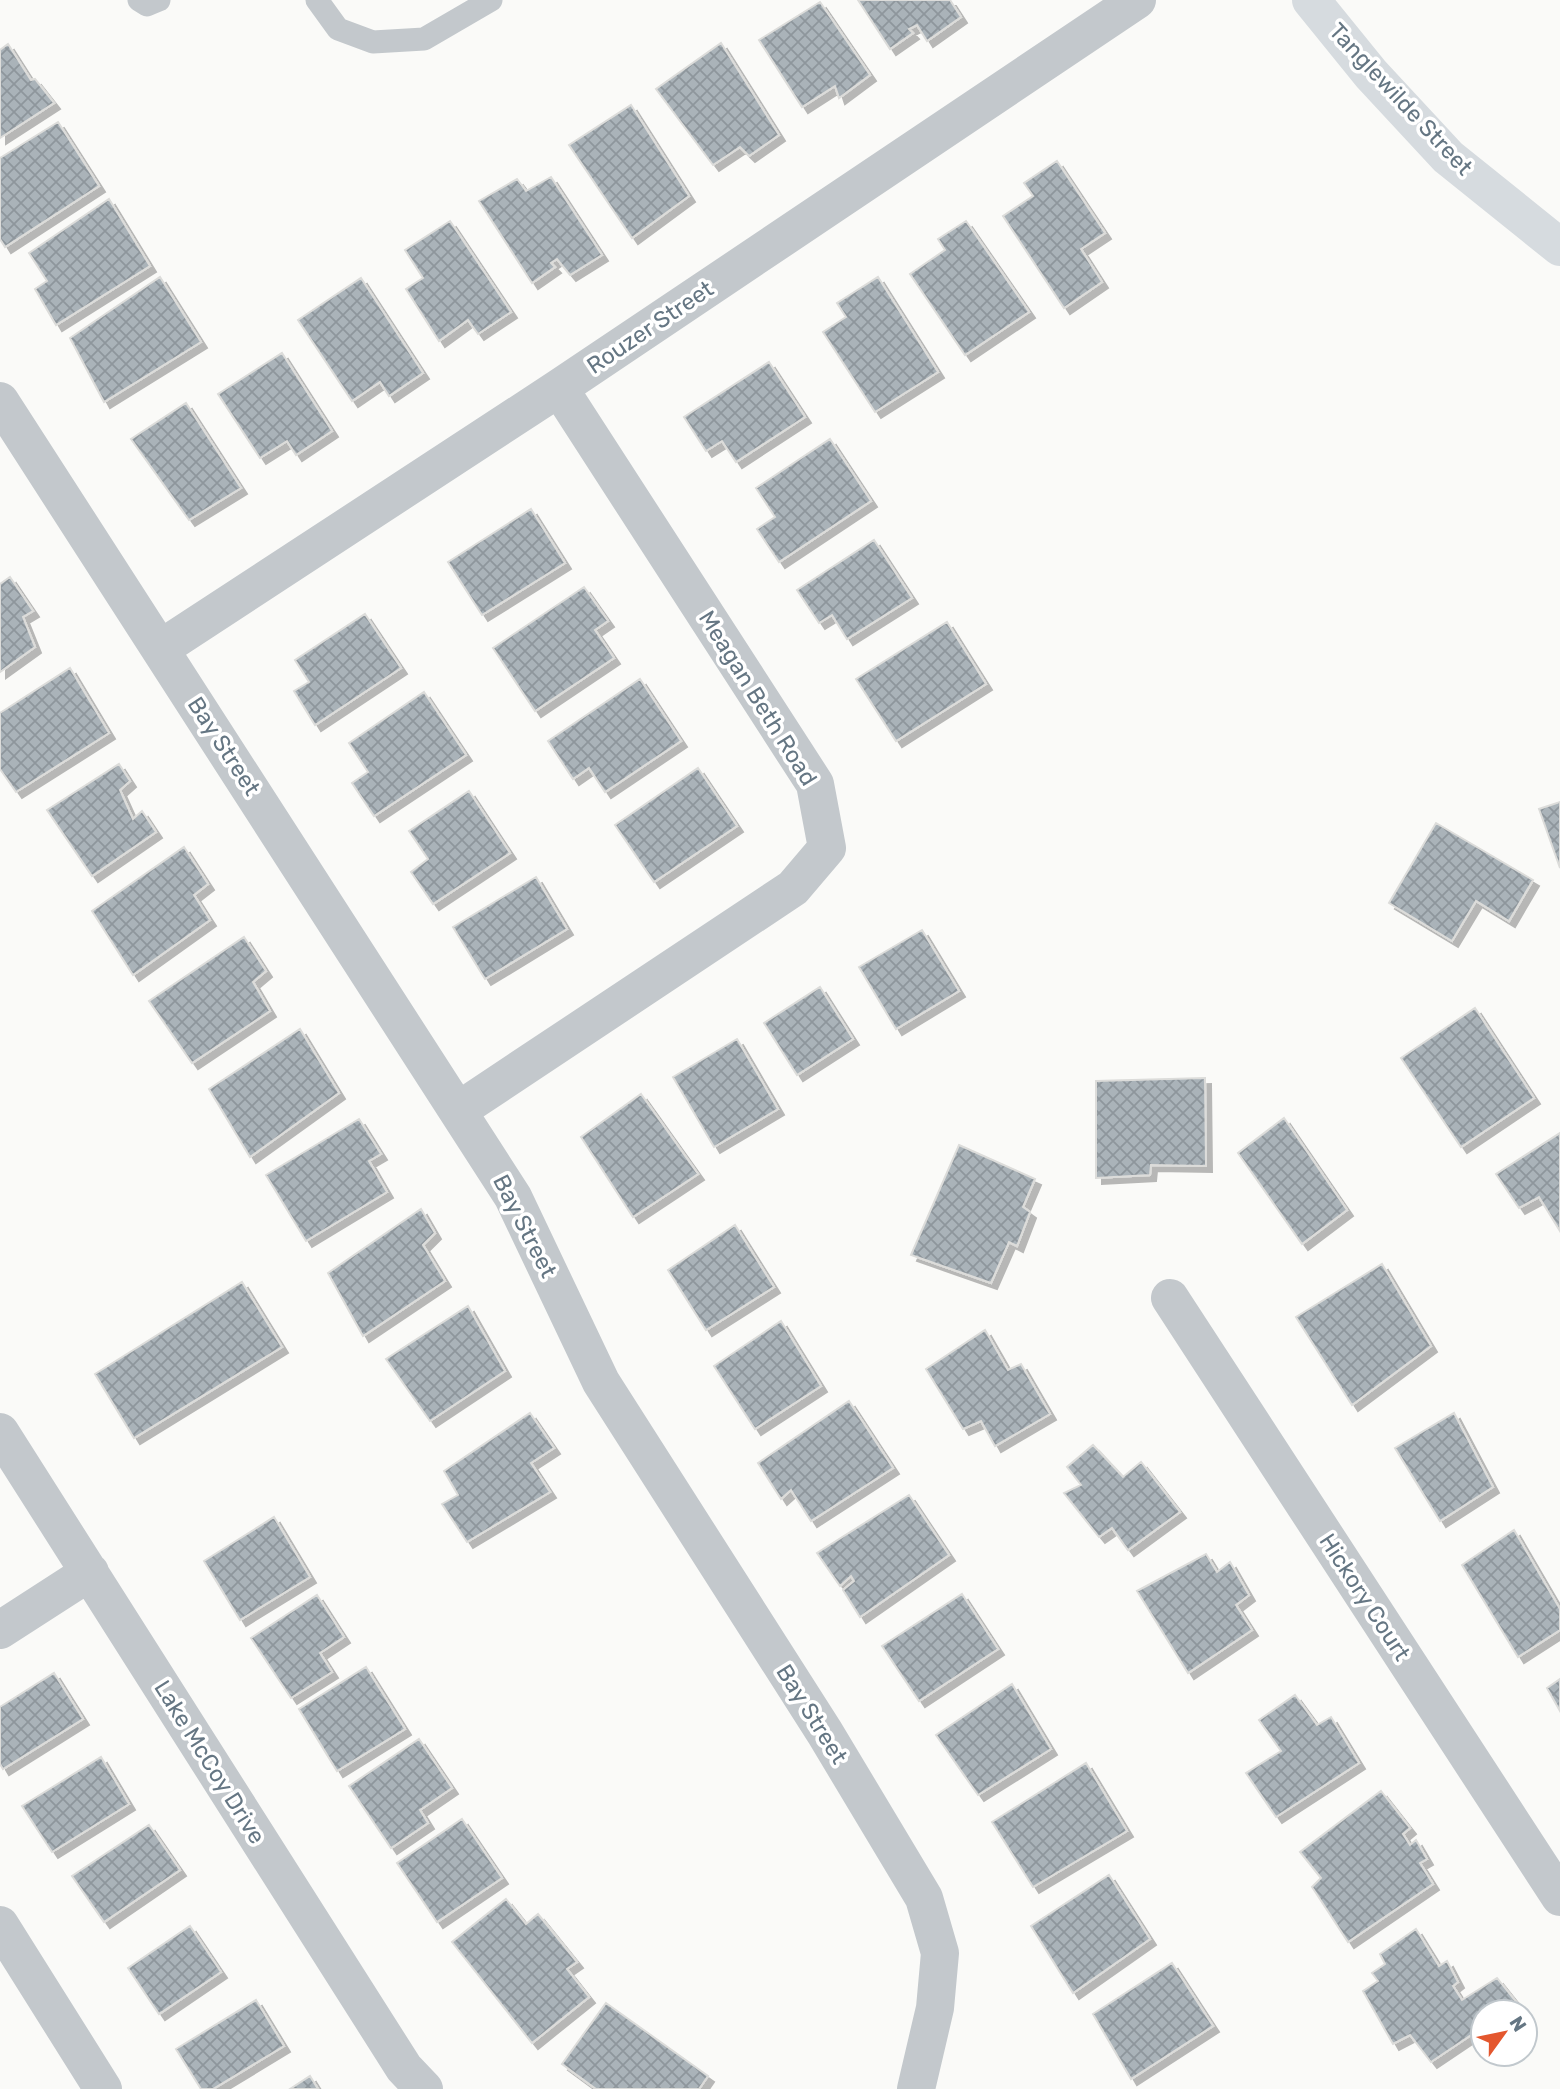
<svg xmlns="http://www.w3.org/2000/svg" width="1560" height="2089" viewBox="0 0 1560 2089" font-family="Rubik,sans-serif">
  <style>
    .building { fill: url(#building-cross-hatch); stroke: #dcdcda; stroke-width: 2; filter: url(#shadow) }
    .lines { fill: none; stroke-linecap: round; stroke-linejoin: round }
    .lane { stroke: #c3c8cc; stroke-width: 23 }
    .street { stroke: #c3c8cc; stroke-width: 38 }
    .secondary { stroke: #d6dbdf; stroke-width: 38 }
    .labels { text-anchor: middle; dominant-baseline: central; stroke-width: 7; stroke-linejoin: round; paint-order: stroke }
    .street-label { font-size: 23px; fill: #657683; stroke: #fff }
  </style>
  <defs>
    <pattern id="building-cross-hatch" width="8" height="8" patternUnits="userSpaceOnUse" patternTransform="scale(1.75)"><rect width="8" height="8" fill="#aab3b9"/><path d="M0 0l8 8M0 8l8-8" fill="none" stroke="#8e969c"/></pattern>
    <filter id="shadow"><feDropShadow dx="6" dy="6" stdDeviation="0" flood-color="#0004"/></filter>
  </defs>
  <rect width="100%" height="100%" fill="#fafaf8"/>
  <path class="building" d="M 858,0 L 950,0 L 961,17 L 927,41 L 917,25 L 909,29 L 913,33 L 890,49 Z
    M 820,2 L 870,75 L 839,98 L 835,86 L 802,107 L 759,40 Z
    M 721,43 L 779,135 L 749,156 L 740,147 L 713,165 L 656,89 Z
    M 8,44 L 31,80 L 35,79 L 54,103 L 0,138 L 0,50 Z
    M 631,105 L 689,196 L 632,238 L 569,145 Z
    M 58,122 L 99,186 L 5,247 L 0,239 L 0,158 Z
    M 1057,161 L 1105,233 L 1081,249 L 1102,282 L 1064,308 L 1003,216 L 1033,196 L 1024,183 Z
    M 551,177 L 602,255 L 570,275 L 557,259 L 551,263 L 555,267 L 532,283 L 479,201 L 517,179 L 526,191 Z
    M 109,199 L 150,266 L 56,325 L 35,289 L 47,281 L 29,253 Z
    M 450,221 L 511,312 L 478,334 L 468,320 L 439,341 L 406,289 L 423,278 L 405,250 Z
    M 966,221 L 1029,312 L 965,355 L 910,274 L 945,250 L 938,239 Z
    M 160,277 L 201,342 L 104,402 L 70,338 Z
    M 878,277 L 938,372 L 875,412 L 823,332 L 846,317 L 837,303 Z
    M 361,278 L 423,373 L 389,396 L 380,382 L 352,401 L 298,320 Z
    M 282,353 L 332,431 L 296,455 L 287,441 L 260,458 L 218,394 Z
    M 769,362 L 805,417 L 736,462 L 722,441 L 706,451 L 684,417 Z
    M 186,403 L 241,488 L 189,520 L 131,439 Z
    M 830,439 L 871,501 L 779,562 L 757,529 L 775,517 L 756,488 Z
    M 531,509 L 565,563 L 482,615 L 448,562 Z
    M 874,540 L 912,598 L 847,639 L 832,615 L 819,623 L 797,590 Z
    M 10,577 L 33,611 L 23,617 L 35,647 L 0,672 L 0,584 Z
    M 584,587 L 608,621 L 595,630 L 614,658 L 535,711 L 493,648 Z
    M 365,614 L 401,668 L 315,725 L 294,691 L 309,682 L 295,660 Z
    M 947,622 L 986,684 L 896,741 L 856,679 Z
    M 70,668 L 109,733 L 16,792 L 0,769 L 0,713 Z
    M 640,679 L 681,741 L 605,792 L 589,768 L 573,779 L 548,741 Z
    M 424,692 L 466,755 L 374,816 L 352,783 L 368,772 L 349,743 Z
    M 119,764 L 130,781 L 120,790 L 133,819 L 142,811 L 156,832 L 92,876 L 47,810 Z
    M 698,768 L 737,826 L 654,882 L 615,825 Z
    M 469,791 L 510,853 L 433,904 L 411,872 L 428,859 L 409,831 Z
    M 1560,802 L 1560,868 L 1539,809 Z
    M 1436,823 L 1533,880 L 1509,921 L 1476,901 L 1452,941 L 1389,903 Z
    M 184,847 L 208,884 L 194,895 L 210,920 L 133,975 L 92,911 Z
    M 536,877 L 567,929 L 485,979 L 453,927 Z
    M 922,930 L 959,991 L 896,1029 L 859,967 Z
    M 244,937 L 266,971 L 253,982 L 270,1011 L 192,1063 L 149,1001 Z
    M 820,987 L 853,1039 L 797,1075 L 764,1023 Z
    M 1475,1008 L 1534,1098 L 1461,1147 L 1401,1058 Z
    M 300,1029 L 339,1093 L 250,1157 L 209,1089 Z
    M 737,1039 L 778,1109 L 714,1147 L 673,1077 Z
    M 1205,1078 L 1206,1166 L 1151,1165 L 1150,1175 L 1096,1178 L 1096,1081 Z
    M 641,1094 L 698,1174 L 633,1217 L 581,1137 Z
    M 1284,1118 L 1347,1210 L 1302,1244 L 1238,1153 Z
    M 359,1119 L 381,1154 L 369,1161 L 387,1192 L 306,1241 L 266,1175 Z
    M 1560,1133 L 1560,1231 L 1539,1197 L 1519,1208 L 1496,1174 Z
    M 959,1145 L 1035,1179 L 1023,1207 L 1030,1212 L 1017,1246 L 1009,1242 L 991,1283 L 911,1255 Z
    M 421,1209 L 435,1233 L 423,1245 L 445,1281 L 363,1336 L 328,1273 Z
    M 735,1225 L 774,1287 L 706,1330 L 668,1270 Z
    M 1382,1264 L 1431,1346 L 1352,1405 L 1296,1317 Z
    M 242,1282 L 282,1347 L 134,1438 L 95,1374 Z
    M 468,1306 L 505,1371 L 430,1421 L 386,1359 Z
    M 781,1321 L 821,1386 L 755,1429 L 714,1366 Z
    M 985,1330 L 1008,1370 L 1021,1364 L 1050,1414 L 995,1446 L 981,1421 L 963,1429 L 926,1369 Z
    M 849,1401 L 893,1468 L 811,1521 L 791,1490 L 781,1499 L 758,1463 Z
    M 530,1413 L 554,1448 L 531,1463 L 550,1492 L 467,1542 L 442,1504 L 458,1495 L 444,1471 Z
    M 1454,1413 L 1493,1487 L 1440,1521 L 1395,1448 Z
    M 1093,1445 L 1123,1477 L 1141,1462 L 1180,1512 L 1128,1550 L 1112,1528 L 1099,1537 L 1064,1493 L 1081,1485 L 1067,1467 Z
    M 909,1495 L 949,1555 L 860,1617 L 843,1590 L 854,1581 L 851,1576 L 840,1586 L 817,1553 Z
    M 274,1517 L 310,1577 L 240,1620 L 204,1561 Z
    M 1514,1530 L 1560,1609 L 1560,1630 L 1518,1657 L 1462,1565 Z
    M 1206,1554 L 1217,1572 L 1230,1562 L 1249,1595 L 1236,1605 L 1252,1630 L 1188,1673 L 1137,1591 Z
    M 962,1594 L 998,1649 L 919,1701 L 882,1646 Z
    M 317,1595 L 344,1637 L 320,1653 L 332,1672 L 291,1698 L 251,1638 Z
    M 366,1667 L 405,1729 L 337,1771 L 299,1709 Z
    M 54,1673 L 83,1719 L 3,1769 L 0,1764 L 0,1707 Z
    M 1560,1679 L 1560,1711 L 1547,1688 Z
    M 1012,1684 L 1051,1749 L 978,1795 L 936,1735 Z
    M 1295,1695 L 1317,1725 L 1331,1717 L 1359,1763 L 1276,1817 L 1246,1773 L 1281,1751 L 1259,1720 Z
    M 419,1739 L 452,1788 L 420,1810 L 428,1823 L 391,1848 L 349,1786 Z
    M 101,1757 L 129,1804 L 52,1852 L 22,1806 Z
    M 1086,1763 L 1127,1831 L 1033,1887 L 992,1822 Z
    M 1381,1791 L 1410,1828 L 1403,1834 L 1410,1845 L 1416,1840 L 1427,1859 L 1420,1863 L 1433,1884 L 1348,1942 L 1312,1887 L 1321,1878 L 1300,1852 Z
    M 462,1819 L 502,1878 L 437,1922 L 397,1863 Z
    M 149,1825 L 180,1870 L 104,1922 L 72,1876 Z
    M 1109,1875 L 1150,1939 L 1073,1993 L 1031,1926 Z
    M 506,1899 L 526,1924 L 538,1914 L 577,1962 L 567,1969 L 589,1997 L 532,2043 L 452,1942 Z
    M 190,1926 L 221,1972 L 159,2014 L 128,1968 Z
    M 1416,1929 L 1439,1966 L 1447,1961 L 1458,1982 L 1453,1986 L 1462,2000 L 1497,1978 L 1517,2003 L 1504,2012 L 1483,2012 L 1483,2027 L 1431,2062 L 1410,2035 L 1393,2044 L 1363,1991 L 1378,1981 L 1372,1973 L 1385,1964 L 1380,1954 Z
    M 1172,1963 L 1213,2026 L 1131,2079 L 1093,2014 Z
    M 256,2000 L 284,2046 L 213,2089 L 201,2089 L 176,2049 Z
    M 606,2003 L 708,2076 L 699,2089 L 596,2089 L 562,2064 Z
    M 310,2076 L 318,2089 L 290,2089 Z"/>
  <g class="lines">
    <path class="lane" d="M 139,0 L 147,5 L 159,0
      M 317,0 L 338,29 L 373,42 L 424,39 L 491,0"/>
    <path class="street" d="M 0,401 L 513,1197 L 601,1382 L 825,1733 L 924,1898 L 940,1953 L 935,2008 L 916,2089
      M 160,649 L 559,388 L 1137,0
      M 459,1110 L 793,888 L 827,848 L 815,784 L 559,388
      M 1170,1298 L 1560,1897
      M 0,1432 L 404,2068 L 424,2089
      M 0,1630 L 90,1572
      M 0,1925 L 103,2089"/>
    <path class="secondary" d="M 1311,0 L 1371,74 L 1448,157 L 1560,247"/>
  </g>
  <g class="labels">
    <g class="street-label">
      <text transform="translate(1401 99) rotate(47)">Tanglewilde Street</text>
      <text transform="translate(650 327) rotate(-34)">Rouzer Street</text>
      <text transform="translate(758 698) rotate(58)">Meagan Beth Road</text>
      <text transform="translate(224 746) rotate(57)">Bay Street</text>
      <text transform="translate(525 1226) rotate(63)">Bay Street</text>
      <text transform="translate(1365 1597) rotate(57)">Hickory Court</text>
      <text transform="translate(812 1714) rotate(58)">Bay Street</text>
      <text transform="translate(210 1762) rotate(58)">Lake McCoy Drive</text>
    </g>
  </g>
  <g transform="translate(1504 2033) rotate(57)"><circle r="33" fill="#ffffff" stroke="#c1c8cd" stroke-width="2"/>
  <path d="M0-5L12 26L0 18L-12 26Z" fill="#e4572e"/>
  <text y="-10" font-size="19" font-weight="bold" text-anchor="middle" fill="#657683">N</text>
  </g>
</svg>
